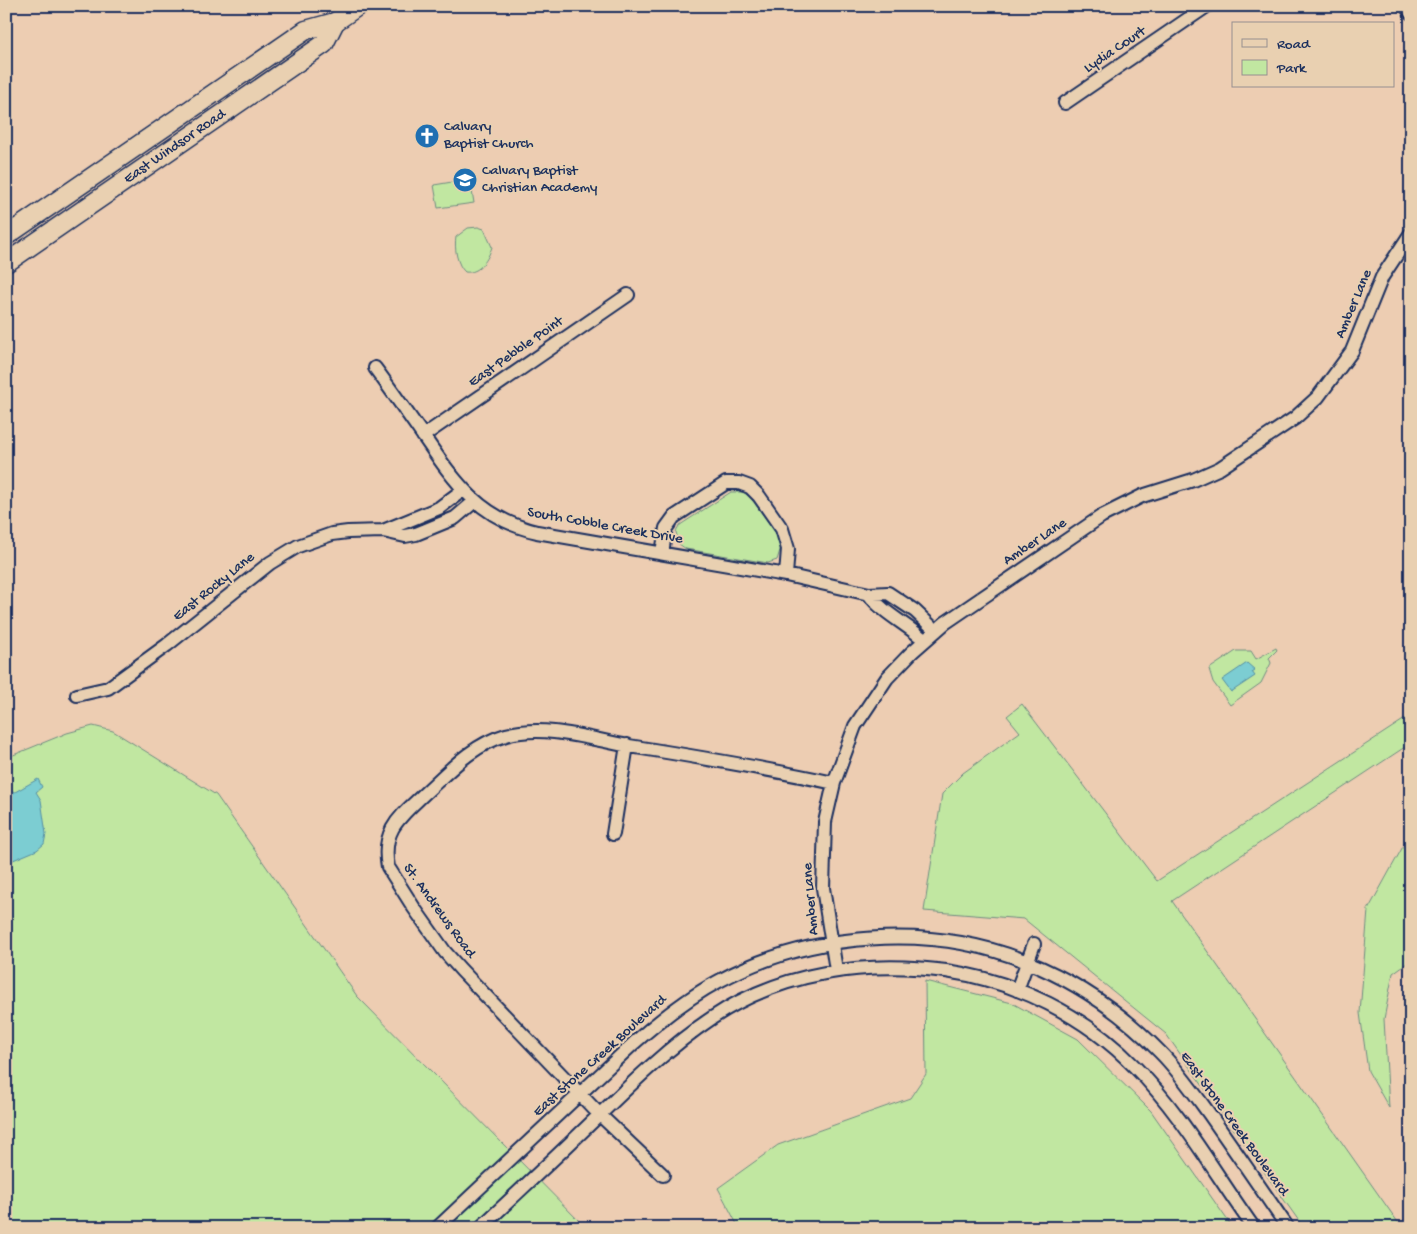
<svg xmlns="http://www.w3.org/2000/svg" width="1417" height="1234" viewBox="0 0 1417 1234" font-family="'Gochi Hand',sans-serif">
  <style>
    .green { fill: #c1e7a1; stroke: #6e8b80 }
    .water { fill: #7bcdd2; stroke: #558ea4 }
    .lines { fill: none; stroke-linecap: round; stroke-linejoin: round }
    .minor-casing { stroke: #1b2f5e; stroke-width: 16 }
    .secondary-casing { stroke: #1b2f5e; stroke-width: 21 }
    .minor { stroke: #e9d0b1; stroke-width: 12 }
    .secondary { stroke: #e9d0b1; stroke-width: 18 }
    .labels { text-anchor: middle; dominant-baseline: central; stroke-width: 4; stroke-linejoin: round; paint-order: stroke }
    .street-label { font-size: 15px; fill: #1b2f5e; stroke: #e9d0b1 }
    .poi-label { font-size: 15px; fill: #1b2f5e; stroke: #e9d0b1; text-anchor: start }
  </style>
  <rect width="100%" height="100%" fill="#edcdb2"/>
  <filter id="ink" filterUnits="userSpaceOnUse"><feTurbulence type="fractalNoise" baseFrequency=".02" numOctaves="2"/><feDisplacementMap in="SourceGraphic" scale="10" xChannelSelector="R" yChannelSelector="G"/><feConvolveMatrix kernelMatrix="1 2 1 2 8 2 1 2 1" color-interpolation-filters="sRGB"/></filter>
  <g filter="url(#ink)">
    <path class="green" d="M 470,179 L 474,203 L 438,208 L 434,185 Z
      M 478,227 L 484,229 L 492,247 C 488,259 480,274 465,272 C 457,265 454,248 456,237 L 468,228 Z
      M 731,492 L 743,492 L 750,497 L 777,534 L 781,547 L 777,560 L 768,563 L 686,549 L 679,544 L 676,532 L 680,525 Z
      M 1276,648 L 1277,650 L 1269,658 L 1271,663 L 1261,683 L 1230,705 L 1213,682 L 1209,669 L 1236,651 L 1251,651 L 1256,659 Z
      M 1022,704 L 1157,881 L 1411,715 L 1411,743 L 1172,901 L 1402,1228 L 1304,1228 L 1166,1034 L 1024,919 L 924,911 L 942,794 L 963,773 L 1020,732 L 1007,716 Z
      M 93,726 L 113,731 L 216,795 L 357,996 L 586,1228 L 6,1228 L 6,758 L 67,733 Z
      M 1411,832 L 1411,960 L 1393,973 L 1384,1019 L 1389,1108 L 1368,1071 L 1360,1013 L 1368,910 Z
      M 925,981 L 1012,1003 L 1078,1039 L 1151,1111 L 1233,1228 L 739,1228 L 718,1188 L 778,1145 L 910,1098 L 926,1074 Z"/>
    <path class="water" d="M 1247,663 L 1255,670 L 1252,672 L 1255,676 L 1231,692 L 1222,680 Z
      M 38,779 L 42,787 L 36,792 L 41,800 L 46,834 L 44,844 L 37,850 L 6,863 L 6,790 L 15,792 Z"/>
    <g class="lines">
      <defs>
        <path id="minor" d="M 1406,6 L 1411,13
          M 1065,103 L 1207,6
          M 375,368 C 392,391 408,414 424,437 C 455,482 480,519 537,532 L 786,575 L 869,594 L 888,593 L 915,611 L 936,631
          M 423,436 L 628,295
          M 383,531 L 439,508 L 463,490
          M 662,553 L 666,528 L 674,517 L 726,483 L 739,483 L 750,487 L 759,496 L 782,529 L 788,549 L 786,575
          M 869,594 C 882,613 907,624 924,640
          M 77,695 L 108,688 L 167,645 L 270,563 L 298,546 L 332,534 L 348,532 L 383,531 L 405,536 L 416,534 L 455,518 L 475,501
          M 613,834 L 627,745
          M 836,970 L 823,888 L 825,822 L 834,783 L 855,726 L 887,678 L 912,652 L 945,623 L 1102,516 L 1142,496 L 1193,480 L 1220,468 L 1295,418 L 1318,397 L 1352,351 L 1382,277 L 1411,233
          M 1017,990 L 1034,944
          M 663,1175 L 599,1114 L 461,970 L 445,952 L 414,908 L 388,867 C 381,830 400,817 424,794 C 449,771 472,745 506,735 C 545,724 590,739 629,746 C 698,757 766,768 834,783
          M 437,1228 L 634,1043 C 661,1019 687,998 719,981 C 810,932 931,923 1027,962 C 1077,982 1123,1014 1160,1052 C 1179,1071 1194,1093 1210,1115 C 1236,1152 1262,1190 1288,1228
          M 480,1228 C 517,1193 554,1159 590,1124 C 629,1086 667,1048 712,1018 C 780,972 866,960 946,971 C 1016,981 1086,1016 1135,1067 C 1182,1114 1215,1174 1254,1228"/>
        <g id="secondary">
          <path d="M 6,236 L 306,30 L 335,22 L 358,6"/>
          <path id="s1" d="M 6,263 L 324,44 L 335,22"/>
        </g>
      </defs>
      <use href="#minor" class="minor-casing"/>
      <use href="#secondary" class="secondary-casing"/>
      <use href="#minor" class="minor"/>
      <use href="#secondary" class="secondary"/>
    </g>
  </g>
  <defs>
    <symbol id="church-disc" viewBox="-11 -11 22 22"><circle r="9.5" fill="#1f6fb2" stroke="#e9d0b1"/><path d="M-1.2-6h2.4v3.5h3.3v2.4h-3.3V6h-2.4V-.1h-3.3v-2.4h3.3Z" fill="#fff"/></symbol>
    <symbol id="school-disc" viewBox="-11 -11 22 22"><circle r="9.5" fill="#1f6fb2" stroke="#e9d0b1"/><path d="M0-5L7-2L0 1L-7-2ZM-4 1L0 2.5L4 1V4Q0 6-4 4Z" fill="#fff"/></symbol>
  </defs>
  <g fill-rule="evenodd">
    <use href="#church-disc" x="413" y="122" width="28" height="28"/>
    <use href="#school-disc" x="451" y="166" width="28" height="28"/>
  </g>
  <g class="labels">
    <g class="street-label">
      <text transform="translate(1115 50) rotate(-34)">Lydia Court</text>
      <text stroke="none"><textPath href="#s1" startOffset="205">East Windsor Road</textPath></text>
      <text transform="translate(1354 304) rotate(-67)">Amber Lane</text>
      <text transform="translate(516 352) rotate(-35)">East Pebble Point</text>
      <text transform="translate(605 526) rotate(10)">South Cobble Creek Drive</text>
      <text transform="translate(1035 542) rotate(-34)">Amber Lane</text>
      <text transform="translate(214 587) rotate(-39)">East Rocky Lane</text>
      <text transform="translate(811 899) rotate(-95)">Amber Lane</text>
      <text transform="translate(439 911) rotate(54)">St. Andrews Road</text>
      <text transform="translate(600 1056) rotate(-42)">East Stone Creek Boulevard</text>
      <text transform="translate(1234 1124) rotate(54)">East Stone Creek Boulevard</text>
    </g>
    <g class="poi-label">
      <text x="444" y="127">Calvary<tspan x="444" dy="17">Baptist Church</tspan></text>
      <text x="482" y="171">Calvary Baptist<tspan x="482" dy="17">Christian Academy</tspan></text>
    </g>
  </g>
  <rect width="1417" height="1234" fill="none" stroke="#e9d0b1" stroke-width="25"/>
  <rect x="12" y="12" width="1392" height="1209" fill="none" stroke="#1b2f5e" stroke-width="2" filter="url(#ink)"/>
  <rect x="1232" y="22" width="162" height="65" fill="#e9d0b1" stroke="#979090"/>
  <rect x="1242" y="39" width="25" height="8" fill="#e9d0b1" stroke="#979090"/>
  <text x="1277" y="48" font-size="15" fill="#1b2f5e">Road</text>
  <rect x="1242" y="60" width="25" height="15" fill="#c1e7a1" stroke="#979090"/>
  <text x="1277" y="72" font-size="15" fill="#1b2f5e">Park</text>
</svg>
